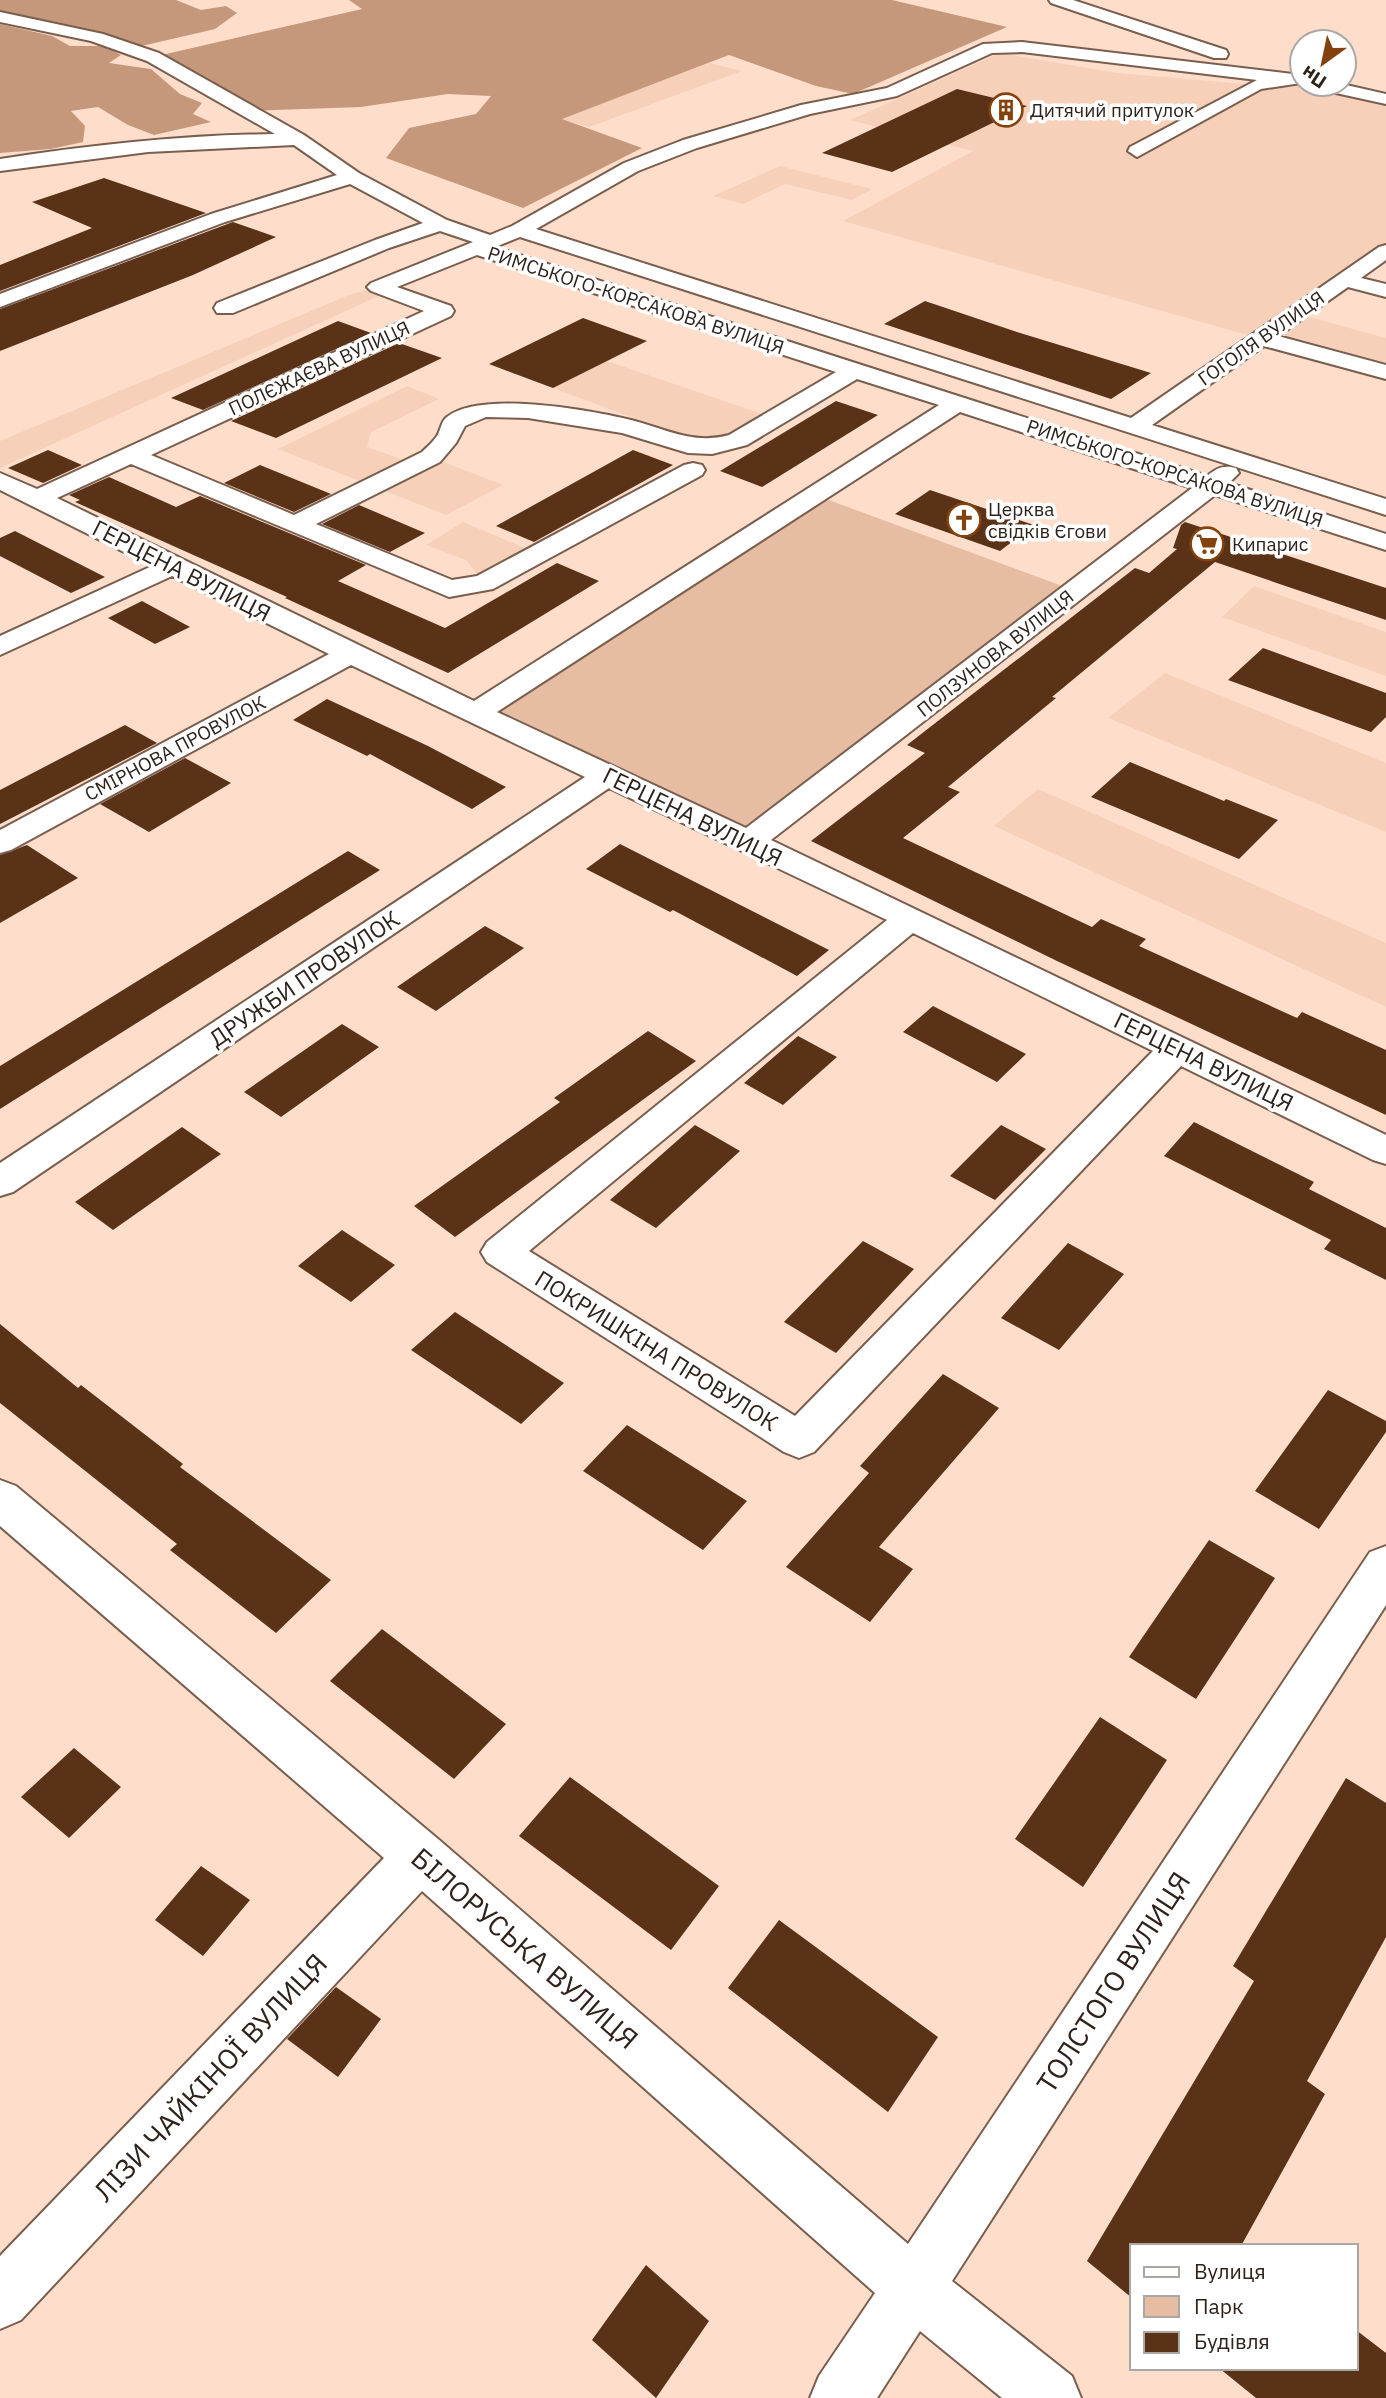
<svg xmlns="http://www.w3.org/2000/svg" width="1386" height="2398" viewBox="0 0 1386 2398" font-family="'IBM Plex Sans',sans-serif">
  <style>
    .built { fill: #f6d0b9 }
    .green { fill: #e6bca2 }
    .forest { fill: #c6987b }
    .building { fill: #593217 }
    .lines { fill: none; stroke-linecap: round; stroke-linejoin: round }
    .minor-casing { stroke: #795e4e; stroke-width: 4 }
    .minor { fill: #fff; fill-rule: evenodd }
    .labels { text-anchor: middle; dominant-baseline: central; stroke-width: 7; stroke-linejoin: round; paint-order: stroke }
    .far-poi-label { font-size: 19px; fill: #2e221b; stroke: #fff; text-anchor: start }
    .far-street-label { font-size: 19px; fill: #2e221b; stroke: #fff }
    .street-label { font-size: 23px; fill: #2e221b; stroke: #fff }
    .near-street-label { font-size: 28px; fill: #2e221b; stroke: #fff }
  </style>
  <rect width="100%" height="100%" fill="#fedecb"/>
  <path class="built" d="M 1000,53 L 1117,73 L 1256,85 L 1295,79 L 1302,80 L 1302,84 L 1319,84 L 1386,99 L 1386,251 L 1298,314 L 1386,338 L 1386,374 L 843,221 L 973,151 L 850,120 Z
    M 710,63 L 742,71 L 589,127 L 560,119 Z
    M 780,166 L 872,189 L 852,200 L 785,184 L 743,204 L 713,196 Z
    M 378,287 L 390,291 L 0,468 L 0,441 L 349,295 Z
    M 607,361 L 762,414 L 712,447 L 553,388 Z
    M 407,386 L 439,399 L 371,432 L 367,447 L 415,464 L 431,457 L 503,485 L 446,515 L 278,449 Z
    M 463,522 L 539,554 L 484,583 L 466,560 L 426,545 Z
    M 1254,586 L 1386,632 L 1386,676 L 1222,617 Z
    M 1165,673 L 1386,763 L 1386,832 L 1108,718 Z
    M 1038,789 L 1386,943 L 1386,1007 L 994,826 Z"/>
  <path class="green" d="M 815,495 L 1076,591 L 747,843 L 476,713 Z"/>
  <path class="forest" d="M 0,0 L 176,0 L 201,10 L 226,6 L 237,13 L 215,29 L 133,48 L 0,17 Z
    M 349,0 L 892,0 L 1007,27 L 853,94 L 816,86 L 729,55 L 562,119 L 642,148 L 523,208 L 386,158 L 409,128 L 476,114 L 491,96 L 448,94 L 361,107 L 249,111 L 153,57 L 362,9 Z
    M 0,24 L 52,36 L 70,46 L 104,46 L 121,55 L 109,63 L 151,69 L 180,94 L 202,103 L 193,114 L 211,122 L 154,135 L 128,125 L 98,107 L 71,111 L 85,126 L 83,142 L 51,149 L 0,153 Z"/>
  <path class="building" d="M 957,89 L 1027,106 L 892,172 L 822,153 Z
    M 104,178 L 206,213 L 0,291 L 0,265 L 92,228 L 32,202 Z
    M 233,222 L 276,237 L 193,275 L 0,351 L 0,309 Z
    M 925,301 L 1017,332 L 1151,373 L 1111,399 L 884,324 Z
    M 583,318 L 647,341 L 553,388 L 489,364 Z
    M 338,321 L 371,333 L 203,410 L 171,398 Z
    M 399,343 L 442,358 L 276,438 L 231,421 Z
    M 836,401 L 878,415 L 762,487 L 720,471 Z
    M 48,450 L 82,465 L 43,483 L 8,468 Z
    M 633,450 L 673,465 L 534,542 L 496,526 Z
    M 260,465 L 331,494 L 294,512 L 224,483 Z
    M 109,477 L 176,507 L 200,496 L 366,565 L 338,581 L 445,628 L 557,563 L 599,581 L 448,673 L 285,598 L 287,597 L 75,502 L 80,500 L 69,495 Z
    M 930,490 L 1034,525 L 1000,551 L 895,514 Z
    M 359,505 L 425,533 L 390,552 L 322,524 Z
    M 1185,522 L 1386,588 L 1386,620 L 1215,562 L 1052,697 L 1056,698 L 948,787 L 960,792 L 903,838 L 1092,927 L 1101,919 L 1146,939 L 1139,946 L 1297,1018 L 1302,1012 L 1386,1050 L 1386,1115 L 1057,961 L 811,841 L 925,753 L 907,745 L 1135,568 L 1149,573 L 1177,549 L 1173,548 L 1181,525 Z
    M 15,531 L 105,577 L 71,593 L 0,556 L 0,538 Z
    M 142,601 L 190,627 L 155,644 L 108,618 Z
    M 1263,648 L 1386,693 L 1386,717 L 1371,732 L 1228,680 Z
    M 327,699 L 428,746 L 506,787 L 472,809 L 370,754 L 367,756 L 293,720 Z
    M 125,725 L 157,743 L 0,824 L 0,790 Z
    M 185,758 L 231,783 L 149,832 L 100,804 Z
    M 1130,762 L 1224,801 L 1226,799 L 1278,820 L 1239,859 L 1091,797 Z
    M 620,844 L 695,882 L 829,950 L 797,976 L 673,910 L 670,912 L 586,869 Z
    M 27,845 L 78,878 L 0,923 L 0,855 Z
    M 348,851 L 380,870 L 0,1109 L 0,1066 Z
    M 485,926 L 524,948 L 436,1011 L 397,987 Z
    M 933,1006 L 1026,1054 L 997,1082 L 903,1032 Z
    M 342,1024 L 379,1047 L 281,1117 L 244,1092 Z
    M 648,1031 L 696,1061 L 455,1237 L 414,1206 L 560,1102 L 554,1098 Z
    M 798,1036 L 837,1057 L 783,1105 L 744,1083 Z
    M 1194,1122 L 1314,1182 L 1309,1189 L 1386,1228 L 1386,1280 L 1324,1249 L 1331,1240 L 1164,1156 Z
    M 695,1125 L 740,1151 L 656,1228 L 610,1200 Z
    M 1001,1125 L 1046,1149 L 995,1200 L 950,1176 Z
    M 182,1127 L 221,1154 L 113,1230 L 75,1202 Z
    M 342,1230 L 395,1265 L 351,1302 L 298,1266 Z
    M 863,1241 L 914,1269 L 836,1353 L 784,1322 Z
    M 1068,1243 L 1124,1274 L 1059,1350 L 1001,1318 Z
    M 455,1312 L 564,1383 L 521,1424 L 411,1350 Z
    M 0,1324 L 78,1388 L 81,1385 L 183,1464 L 180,1467 L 331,1580 L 276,1633 L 170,1550 L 177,1544 L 0,1403 Z
    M 943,1374 L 999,1408 L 879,1547 L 913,1569 L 870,1622 L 786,1567 L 869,1473 L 860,1466 Z
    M 1328,1390 L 1386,1421 L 1386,1432 L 1319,1529 L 1255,1491 Z
    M 627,1425 L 747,1501 L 703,1550 L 583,1471 Z
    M 1209,1540 L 1275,1578 L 1196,1699 L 1129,1657 Z
    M 382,1629 L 506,1724 L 454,1779 L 330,1681 Z
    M 1100,1717 L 1167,1760 L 1083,1887 L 1015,1839 Z
    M 74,1748 L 121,1787 L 69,1838 L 21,1797 Z
    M 570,1777 L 719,1886 L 671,1950 L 519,1836 Z
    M 1346,1778 L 1386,1803 L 1386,1937 L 1307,2081 L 1325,2094 L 1241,2246 L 1132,2246 L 1132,2298 L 1087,2261 L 1254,1981 L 1233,1966 Z
    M 201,1866 L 250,1900 L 203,1956 L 155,1920 Z
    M 779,1920 L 938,2037 L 888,2112 L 728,1988 Z
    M 336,1987 L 381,2019 L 338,2077 L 287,2039 Z
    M 646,2265 L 709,2321 L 656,2398 L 592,2340 Z
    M 1356,2330 L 1386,2353 L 1386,2398 L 1256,2398 L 1219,2368 L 1356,2368 Z"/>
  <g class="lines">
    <defs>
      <path id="minor" d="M 1049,0 L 1073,0 L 1226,50 L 1228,54 L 1226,58 L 1214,58 L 1051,3 Z
        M 0,12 L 103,34 L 159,53 L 304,135 L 359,173 L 447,220 L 490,235 L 512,226 L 624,163 L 683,140 L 801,105 L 887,88 L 983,44 L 1022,42 L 1301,75 L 1301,83 L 1261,89 L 1137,157 L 1128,151 L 1130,147 L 1257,80 L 1022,52 L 992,53 L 897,96 L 810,114 L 697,148 L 638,171 L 536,229 L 1131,418 L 1379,247 L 1386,245 L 1386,260 L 1361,278 L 1386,284 L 1386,297 L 1348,287 L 1278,336 L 1386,365 L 1386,379 L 1264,346 L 1152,425 L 1386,499 L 1386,515 L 520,237 L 495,247 L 1207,476 C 1217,468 1223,465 1236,468 L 1239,473 L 1229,483 L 1386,534 L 1386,550 L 1215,495 L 771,840 L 1386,1135 L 1386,1164 L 1373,1160 L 1181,1066 L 814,1452 L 799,1458 L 784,1452 L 487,1262 L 481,1252 L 487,1242 L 887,920 L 609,788 L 13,1192 L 0,1196 L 0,1163 L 585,777 L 351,665 L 11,850 L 0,853 L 0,830 L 329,654 L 172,576 L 0,655 L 0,636 L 152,566 L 0,490 L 0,473 L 37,489 L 424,311 L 371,291 L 367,287 L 371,283 L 473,242 L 440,231 L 389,248 L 233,313 L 217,313 L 214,308 L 217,303 L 375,240 L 423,223 L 350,184 L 225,222 L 0,307 L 0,294 L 211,214 L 337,175 L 294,145 L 148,152 L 0,171 L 0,159 C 91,145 183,135 275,134 L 147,61 L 91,41 L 0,22 ZM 477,255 L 836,372 L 729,435 C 693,445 666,429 631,420 C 591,410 480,390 447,417 C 441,421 441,430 437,436 C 433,442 427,447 422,452 L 294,515 L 151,455 L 451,316 L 454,311 L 451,306 L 397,287 ZM 857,379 L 939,405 L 474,701 L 57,498 L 131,464 L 449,597 L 493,589 L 702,475 L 705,470 L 702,465 L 693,463 L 684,465 L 477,576 L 452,580 L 316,524 L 440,462 L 456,443 L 465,426 L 486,417 L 528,418 L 622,433 L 688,453 L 712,454 L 747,445 ZM 960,412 L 1192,488 L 746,828 L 497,712 ZM 913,933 L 1153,1051 L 795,1416 L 529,1251 Z
        M 1310,84 L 1342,84 L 1386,94 L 1386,104 L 1313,88 Z
        M 0,1480 L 16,1486 L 438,1839 L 908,2244 L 1370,1552 L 1386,1546 L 1386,1605 L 952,2281 L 1072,2376 L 1081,2398 L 1002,2398 L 920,2331 L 877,2398 L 810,2398 L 819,2376 L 875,2293 L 422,1891 L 21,2320 L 0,2329 L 0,2256 L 384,1858 L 0,1526 Z"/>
    </defs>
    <use href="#minor" class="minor-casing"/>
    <use href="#minor" class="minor"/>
  </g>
  <defs>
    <symbol id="building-ring" viewBox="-11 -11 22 22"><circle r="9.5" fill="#fff" stroke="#83420d" stroke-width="1.5"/><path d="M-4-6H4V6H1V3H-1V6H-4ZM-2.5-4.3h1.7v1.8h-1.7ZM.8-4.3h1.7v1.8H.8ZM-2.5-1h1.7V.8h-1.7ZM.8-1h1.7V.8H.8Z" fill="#83420d"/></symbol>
    <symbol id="church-ring" viewBox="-11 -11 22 22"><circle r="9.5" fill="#fff" stroke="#83420d" stroke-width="1.5"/><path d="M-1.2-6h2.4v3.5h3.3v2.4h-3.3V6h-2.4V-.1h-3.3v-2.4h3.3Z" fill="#83420d"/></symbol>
    <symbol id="supermarket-ring" viewBox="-11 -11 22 22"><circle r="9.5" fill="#fff" stroke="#83420d" stroke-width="1.5"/><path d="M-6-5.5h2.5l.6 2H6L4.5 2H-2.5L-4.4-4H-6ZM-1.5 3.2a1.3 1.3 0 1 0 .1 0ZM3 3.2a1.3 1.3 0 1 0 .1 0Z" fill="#83420d"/></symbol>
  </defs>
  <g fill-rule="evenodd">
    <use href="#building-ring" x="987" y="91" width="38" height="38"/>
    <use href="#church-ring" x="945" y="501" width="38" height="38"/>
    <use href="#supermarket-ring" x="1188" y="525" width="38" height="38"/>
  </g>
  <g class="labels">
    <g class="far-poi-label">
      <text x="1030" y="110">Дитячий притулок</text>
      <text x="988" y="509">Церква<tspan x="988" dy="22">свідків Єгови</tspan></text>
      <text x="1232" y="544">Кипарис</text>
    </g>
    <g class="far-street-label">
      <text transform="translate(636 300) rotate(18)">РИМСЬКОГО-КОРСАКОВА ВУЛИЦЯ</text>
      <text transform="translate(1261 338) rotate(-35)">ГОГОЛЯ ВУЛИЦЯ</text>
      <text transform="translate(319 368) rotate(-25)">ПОЛЄЖАЄВА ВУЛИЦЯ</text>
      <text transform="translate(1175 473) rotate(18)">РИМСЬКОГО-КОРСАКОВА ВУЛИЦЯ</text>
      <text transform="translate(995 653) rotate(-38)">ПОЛЗУНОВА ВУЛИЦЯ</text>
      <text transform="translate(175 748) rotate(-28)">СМІРНОВА ПРОВУЛОК</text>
    </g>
    <g class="street-label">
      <text transform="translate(182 570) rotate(27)">ГЕРЦЕНА ВУЛИЦЯ</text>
      <text transform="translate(693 816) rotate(26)">ГЕРЦЕНА ВУЛИЦЯ</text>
      <text transform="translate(304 978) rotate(-34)">ДРУЖБИ ПРОВУЛОК</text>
      <text transform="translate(1204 1061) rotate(26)">ГЕРЦЕНА ВУЛИЦЯ</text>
      <text transform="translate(657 1350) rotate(32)">ПОКРИШКІНА ПРОВУЛОК</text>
    </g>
    <g class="near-street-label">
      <text transform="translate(525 1948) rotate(41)">БІЛОРУСЬКА ВУЛИЦЯ</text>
      <text transform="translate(1113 1982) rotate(-57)">ТОЛСТОГО ВУЛИЦЯ</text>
      <text transform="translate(210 2077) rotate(-47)">ЛІЗИ ЧАЙКІНОЇ ВУЛИЦЯ</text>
    </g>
  </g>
  <rect x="1130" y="2244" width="228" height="126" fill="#ffffff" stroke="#aba7a4" stroke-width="2"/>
  <rect x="1144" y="2267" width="35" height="10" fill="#ffffff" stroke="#aba7a4" stroke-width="2"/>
  <text x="1194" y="2279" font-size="21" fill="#2e221b">Вулиця</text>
  <rect x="1144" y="2296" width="35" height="21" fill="#e6bca2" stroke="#aba7a4" stroke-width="2"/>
  <text x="1194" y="2314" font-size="21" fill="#2e221b">Парк</text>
  <rect x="1144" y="2332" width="35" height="21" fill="#593217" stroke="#aba7a4" stroke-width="2"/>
  <text x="1194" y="2349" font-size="21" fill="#2e221b">Будівля</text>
  <g transform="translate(1323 63) rotate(213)"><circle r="33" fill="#ffffff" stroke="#aba7a4" stroke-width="2"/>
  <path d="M0-5L12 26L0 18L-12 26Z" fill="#83420d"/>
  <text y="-10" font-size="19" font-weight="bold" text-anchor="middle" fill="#2e221b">Пн</text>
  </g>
</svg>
